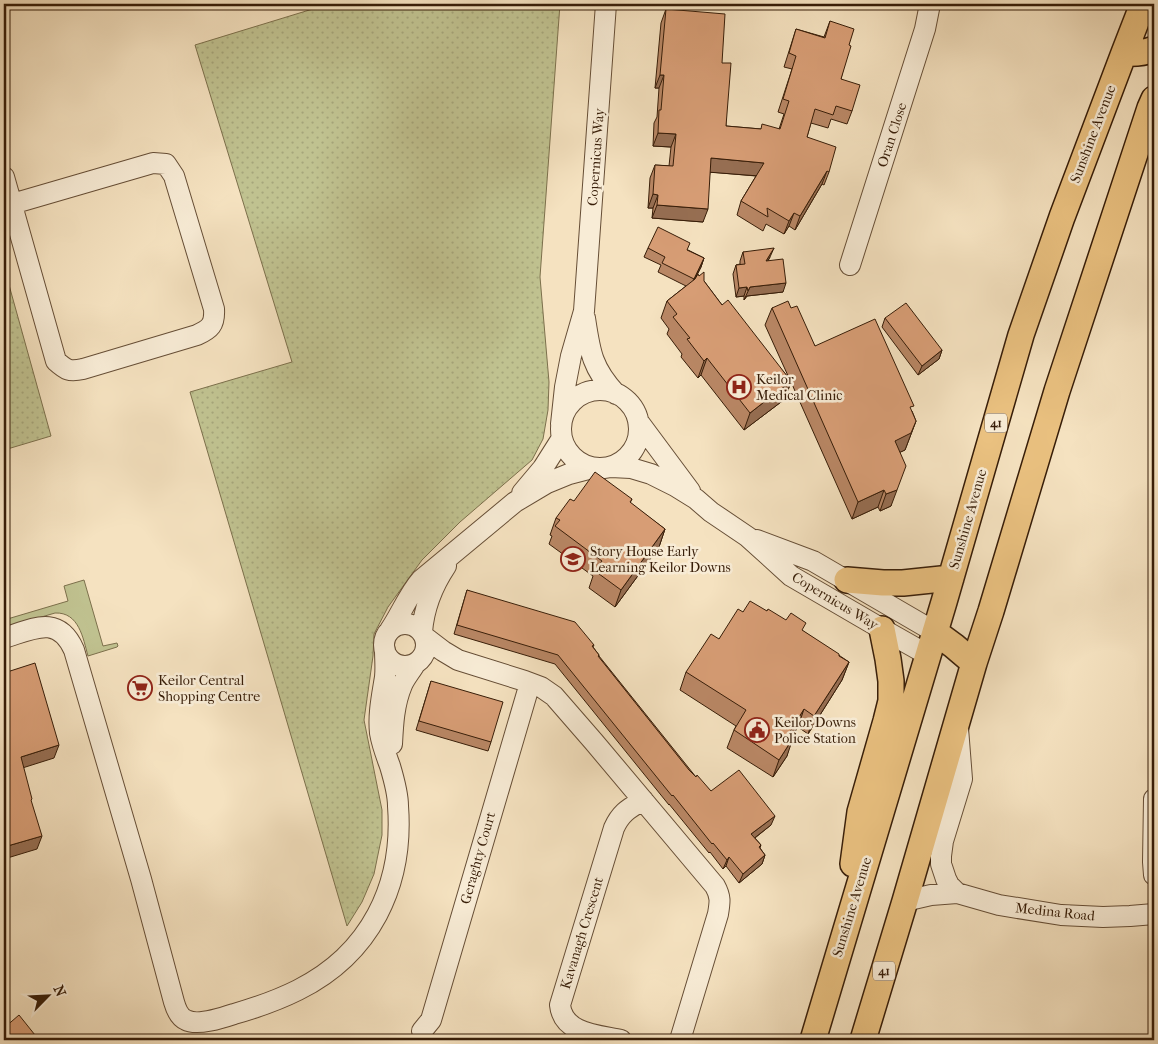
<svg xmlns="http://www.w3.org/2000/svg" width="1158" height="1044" viewBox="0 0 1158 1044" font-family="'IM FELL French Canon',serif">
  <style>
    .grass { fill: url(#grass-dots); stroke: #7c704c }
    .green { fill: #c0c290; stroke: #7c704c }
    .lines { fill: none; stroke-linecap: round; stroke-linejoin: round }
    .minor-casing { stroke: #664e36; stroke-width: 22 }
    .major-casing { stroke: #371d08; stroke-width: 28 }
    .minor { stroke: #f8ecd6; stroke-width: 20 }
    .major { stroke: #eac180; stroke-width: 25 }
    .wall { fill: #b98765; stroke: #371d08 }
    .shaded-wall { fill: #966e52; stroke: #371d08 }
    .building { fill: #d79d75; stroke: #371d08 }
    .labels { text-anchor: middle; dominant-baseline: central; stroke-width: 5; stroke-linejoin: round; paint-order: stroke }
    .shield { fill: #f8ecd6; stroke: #715b46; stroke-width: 1 }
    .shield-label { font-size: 12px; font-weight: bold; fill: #371d08 }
    .street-label { font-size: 14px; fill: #371d08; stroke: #f8ecd6 }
    .poi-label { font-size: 14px; fill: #371d08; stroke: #f8ecd6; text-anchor: start }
  </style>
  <defs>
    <pattern id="grass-dots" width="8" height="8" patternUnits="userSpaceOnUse" patternTransform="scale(1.25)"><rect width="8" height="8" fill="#c0c290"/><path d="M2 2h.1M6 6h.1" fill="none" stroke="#a6a67b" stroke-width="1.8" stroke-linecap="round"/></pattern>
  </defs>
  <rect width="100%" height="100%" fill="#f5e2c0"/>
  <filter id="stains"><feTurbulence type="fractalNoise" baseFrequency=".004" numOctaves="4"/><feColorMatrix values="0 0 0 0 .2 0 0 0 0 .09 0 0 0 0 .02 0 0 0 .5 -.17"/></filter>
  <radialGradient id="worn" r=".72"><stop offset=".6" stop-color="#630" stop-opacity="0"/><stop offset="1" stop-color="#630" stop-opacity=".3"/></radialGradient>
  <path class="grass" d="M 329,4 L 560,4 L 540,277 L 549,382 L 548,410 L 543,439 L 532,460 L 460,522 L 422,560 L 388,607 L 374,634 L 373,656 L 364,720 L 382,810 L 382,835 L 374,874 L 362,902 L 347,926 L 190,392 L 292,362 L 195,45 Z
    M 4,267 L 51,436 L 4,450 Z"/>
  <path class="green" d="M 84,580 L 103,646 L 117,643 L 118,646 L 117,647 L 88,656 C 83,638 79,612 55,613 L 4,628 L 4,620 L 68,601 L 64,586 Z"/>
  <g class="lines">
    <defs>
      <path id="minor" d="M 4,177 L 56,361 C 66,370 69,372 83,369 L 197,335 C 210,329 215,325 214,309 L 174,176 L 166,164 L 153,163 L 12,204
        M 850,265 L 925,29 L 930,4
        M 585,318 C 590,352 592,368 616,394
        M561 429a39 39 0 1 1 78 0a39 39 0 1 1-78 0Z
        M 638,421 L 690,491
        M 561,424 L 565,387 L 571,356 L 584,311 L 606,4
        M 611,467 L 631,468 L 651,474 L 675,486 L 696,499 L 711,512 L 748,537 L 791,576 L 882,629 L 928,655
        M 522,493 L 543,468 L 562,438
        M 757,540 L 813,561 L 935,632
        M384 645a21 21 0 1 1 42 0a21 21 0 1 1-42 0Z
        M 390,630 C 401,614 408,595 421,580 L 515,502 L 547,483 L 569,474 L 592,468
        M 422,632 C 424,607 432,587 446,566
        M 4,638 C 33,629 58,614 74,650 L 141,879 L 174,1002 C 176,1009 179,1017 186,1020 C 197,1026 222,1018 234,1014 C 255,1008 278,1000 298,990 C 370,954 404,886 398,806 C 398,795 393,776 390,766 C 386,755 382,745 380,733 C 378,714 382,696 385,677 C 386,668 385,659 385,650
        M 426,638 L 443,651 L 458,660 L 525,681 L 541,687 L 554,696 L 594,742 L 715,886 C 721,897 720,902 718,914 L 680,1040
        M 392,744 C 393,724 394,704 402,685 C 405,678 411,671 415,664
        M 1154,799 L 1153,862 L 1154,875
        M 957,893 L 949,885 L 946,879 L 941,864 L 941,856 L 943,841 L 962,779 L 958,728
        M 905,901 L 931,895 L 957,893 L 999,905 L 1061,915 L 1103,917 L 1130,916 L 1154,914
        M 422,1031 L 431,1020 L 530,683
        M 621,1040 C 598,1035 563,1034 560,1005 L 614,828 C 621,812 630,808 643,800"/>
      <path id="major" d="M 1124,53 C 1135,54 1144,53 1154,49
        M 847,580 L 883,583 L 903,583 L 951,578
        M 935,632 L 954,646 L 974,663
        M 853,864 L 860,812 L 886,721 L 891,701 L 891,681 L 888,659 L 882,629
        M 813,1040 L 944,602 L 1021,335 L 1062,217 L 1124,53 L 1143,4
        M 863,1040 L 905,901 L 974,663 L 991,611 L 1057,391 L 1150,108 L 1154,99"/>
    </defs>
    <use href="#minor" class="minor-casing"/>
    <use href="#major" class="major-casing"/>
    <use href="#minor" class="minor"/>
    <use href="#major" class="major"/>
  </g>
  <path class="wall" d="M 666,9 L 722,63 L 726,126 L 761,129 L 779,129 L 784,114 L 778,112 L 792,69 L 784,67 L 796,29 L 824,37 L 830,21 L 849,45 L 841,79 L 852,111 L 847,124 L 831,119 L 828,128 L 811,123 L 807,137 L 829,172 L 824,185 L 822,184 L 795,230 L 789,226 L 784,234 L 766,224 L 763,231 L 737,215 L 741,201 L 756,176 L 710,172 L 703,222 L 652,218 L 653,208 L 648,208 L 650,178 L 655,165 L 669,166 L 671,147 L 653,146 L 654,123 L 657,117 L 659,88 L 655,88 L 661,23 Z
    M 648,248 L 688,250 L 704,258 L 701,267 L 695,279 L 704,281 L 722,305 L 789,378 L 765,325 L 772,308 L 791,308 L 815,346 L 912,411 L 916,421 L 905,450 L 900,452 L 891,506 L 880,511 L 878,507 L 852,519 L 791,382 L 785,399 L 744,430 L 701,375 L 698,378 L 681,357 L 682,354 L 667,334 L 669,329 L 661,318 L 667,301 L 686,286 L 658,272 L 661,265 L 644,257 Z
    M 743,252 L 770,257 L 768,261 L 783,292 L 747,296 L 744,300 L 744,296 L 736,297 L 733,274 L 736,265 L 740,264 L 740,261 Z
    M 885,318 L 942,350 L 939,359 L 918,375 L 882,327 Z
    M 632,499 L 630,503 L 665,529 L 659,547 L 615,607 L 589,588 L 593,576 L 549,544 L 552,536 L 550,535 L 556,518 L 574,501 Z
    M 467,590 L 594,645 L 593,647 L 599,655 L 599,656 L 696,777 L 711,791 L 771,825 L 755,838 L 761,845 L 760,848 L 765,855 L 762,864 L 739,883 L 726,866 L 723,869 L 710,852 L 709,853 L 669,804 L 669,805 L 555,664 L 454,634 Z
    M 767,611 L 803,631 L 849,662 L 842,680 L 808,734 L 798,727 L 791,737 L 787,756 L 773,777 L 727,748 L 734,730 L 736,726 L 680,690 L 686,672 L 719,639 L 743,612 Z
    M 431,681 L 491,742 L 488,751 L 416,730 Z"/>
  <path class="shaded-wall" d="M 660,75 L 664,75 L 659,88 L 655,88 Z
    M 658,133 L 676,134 L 671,147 L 653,146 Z
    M 711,158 L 764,163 L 759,176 L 707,172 Z
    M 827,171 L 822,184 L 795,230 L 800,216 Z
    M 653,194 L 658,195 L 653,208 L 648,208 Z
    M 657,205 L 708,209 L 703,222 L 652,218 Z
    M 794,213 L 789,226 L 784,234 L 789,221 Z
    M 774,248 L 770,257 L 762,270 L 766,261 Z
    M 704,258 L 701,267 L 690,288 L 694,279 Z
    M 786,283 L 783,292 L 747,296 L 744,300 L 750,287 Z
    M 747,287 L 744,296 L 736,297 L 739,288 Z
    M 942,350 L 939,359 L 918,375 L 922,366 Z
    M 707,358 L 701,375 L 698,378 L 704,361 Z
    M 791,381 L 785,399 L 744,430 L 750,413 Z
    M 916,421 L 905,450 L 888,458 L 895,441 Z
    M 884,490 L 878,507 L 852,519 L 858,502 Z
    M 897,490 L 891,506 L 880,511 L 886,494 Z
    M 665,529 L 659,547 L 615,607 L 621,590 Z
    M 849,662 L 842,680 L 808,734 L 814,716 Z
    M 804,709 L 798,727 L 782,752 L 788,735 Z
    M 793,738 L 787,756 L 773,777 L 779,760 Z
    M 59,745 L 54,758 L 16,770 L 21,757 Z
    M 775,816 L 771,825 L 748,843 L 751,834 Z
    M 42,836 L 37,849 L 4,859 L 4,847 Z
    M 765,855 L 762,864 L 739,883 L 743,874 Z
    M 729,857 L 726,866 L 723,869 L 727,860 Z"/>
  <path class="building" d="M 666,9 L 725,14 L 722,63 L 731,63 L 726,126 L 761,129 L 762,124 L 780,129 L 789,101 L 783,99 L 796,56 L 789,53 L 796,29 L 825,38 L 830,21 L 854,29 L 849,45 L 851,46 L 841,79 L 860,85 L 852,111 L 836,106 L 833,115 L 815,109 L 807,137 L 836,147 L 829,172 L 827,171 L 800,216 L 794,213 L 789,221 L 767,208 L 768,217 L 741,201 L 764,163 L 711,158 L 708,209 L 657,205 L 658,195 L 653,194 L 655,165 L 673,166 L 676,134 L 658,133 L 659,110 L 661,110 L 664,75 L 660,75 Z
    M 658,227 L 690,243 L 687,250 L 704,258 L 694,279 L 662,263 L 665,257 L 648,248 Z
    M 774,248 L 766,261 L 783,259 L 786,283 L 750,287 L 748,291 L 747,287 L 739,288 L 736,265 L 745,264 L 743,252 Z
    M 704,272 L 704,281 L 722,305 L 728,300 L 791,381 L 750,413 L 707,358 L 704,361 L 687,339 L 690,338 L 673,317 L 677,314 L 667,301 L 695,279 L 698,274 L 699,276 Z
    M 788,301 L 791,308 L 797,306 L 815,346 L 875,319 L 914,406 L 910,407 L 916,421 L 911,433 L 895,441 L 906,466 L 897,490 L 886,494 L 884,490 L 858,502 L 772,308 Z
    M 906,303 L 942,350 L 922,366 L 885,318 Z
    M 595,472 L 632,499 L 630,502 L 665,529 L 621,590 L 595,571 L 602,561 L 555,526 L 560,520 L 556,518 L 570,499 L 574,501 Z
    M 467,590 L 575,622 L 594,645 L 592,646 L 599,655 L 598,656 L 689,770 L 696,777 L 697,775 L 711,791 L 739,770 L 775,816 L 751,834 L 761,845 L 759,847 L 765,855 L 743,874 L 729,857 L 727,860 L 713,843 L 712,844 L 673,795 L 672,796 L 558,655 L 457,625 Z
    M 750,601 L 767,611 L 768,609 L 786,620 L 791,613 L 806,623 L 802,630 L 839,654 L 839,656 L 849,662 L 814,716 L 804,709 L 788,735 L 793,738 L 779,760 L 734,730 L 746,710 L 686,672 L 711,634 L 719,639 L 738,609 L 743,612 Z
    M 35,663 L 59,745 L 21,757 L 32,799 L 31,800 L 42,836 L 4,847 L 4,673 Z
    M 431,681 L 503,702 L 491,742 L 419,721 Z
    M 19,1015 L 39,1040 L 4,1040 L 4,1028 Z"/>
  <defs>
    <symbol id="hospital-ring" viewBox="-11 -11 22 22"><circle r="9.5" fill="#f8ecd6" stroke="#8f2418" stroke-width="1.5"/><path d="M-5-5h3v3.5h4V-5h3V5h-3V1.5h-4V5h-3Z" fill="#8f2418"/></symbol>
    <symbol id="school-ring" viewBox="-11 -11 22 22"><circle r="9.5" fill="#f8ecd6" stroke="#8f2418" stroke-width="1.5"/><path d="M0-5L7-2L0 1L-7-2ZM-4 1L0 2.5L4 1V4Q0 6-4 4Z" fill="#8f2418"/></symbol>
    <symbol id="supermarket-ring" viewBox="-11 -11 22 22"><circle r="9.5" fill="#f8ecd6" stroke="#8f2418" stroke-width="1.5"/><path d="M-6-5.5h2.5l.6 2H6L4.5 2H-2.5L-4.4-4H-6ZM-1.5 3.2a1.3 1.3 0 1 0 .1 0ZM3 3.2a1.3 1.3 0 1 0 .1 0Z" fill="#8f2418"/></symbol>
    <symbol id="civic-ring" viewBox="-11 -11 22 22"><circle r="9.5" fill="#f8ecd6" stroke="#8f2418" stroke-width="1.5"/><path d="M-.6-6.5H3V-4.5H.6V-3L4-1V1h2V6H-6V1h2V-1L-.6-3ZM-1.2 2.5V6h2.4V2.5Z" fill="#8f2418"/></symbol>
  </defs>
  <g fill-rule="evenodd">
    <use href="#hospital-ring" x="725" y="373" width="28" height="28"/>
    <use href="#school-ring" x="559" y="545" width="28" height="28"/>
    <use href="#supermarket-ring" x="126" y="674" width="28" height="28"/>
    <use href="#civic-ring" x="743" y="716" width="28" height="28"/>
  </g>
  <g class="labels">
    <g class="shield">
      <rect x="985" y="413.5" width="22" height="19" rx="4"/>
      <rect x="873" y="961.5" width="22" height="19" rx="4"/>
    </g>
    <g class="shield-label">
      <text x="996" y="423">41</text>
      <text x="884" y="971">41</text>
    </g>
    <g class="street-label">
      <text transform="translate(1093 134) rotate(-69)">Sunshine Avenue</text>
      <text transform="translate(892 135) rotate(-72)">Oran Close</text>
      <text transform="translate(596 157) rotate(-86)">Copernicus Way</text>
      <text transform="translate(968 519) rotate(-74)">Sunshine Avenue</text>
      <text transform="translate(835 601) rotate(31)">Copernicus Way</text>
      <text transform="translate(478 858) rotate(-74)">Geraghty Court</text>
      <text transform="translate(852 907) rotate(-73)">Sunshine Avenue</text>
      <text transform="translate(1055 912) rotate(6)">Medina Road</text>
      <text transform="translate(582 933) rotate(-73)">Kavanagh Crescent</text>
    </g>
    <g class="poi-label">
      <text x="756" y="379">Keilor<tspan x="756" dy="16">Medical Clinic</tspan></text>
      <text x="590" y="551">Story House Early<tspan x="590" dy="16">Learning Keilor Downs</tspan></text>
      <text x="158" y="680">Keilor Central<tspan x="158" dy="16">Shopping Centre</tspan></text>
      <text x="774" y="722">Keilor Downs<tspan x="774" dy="16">Police Station</tspan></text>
    </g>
  </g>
  <rect width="1158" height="1044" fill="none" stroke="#f5e2c0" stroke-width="20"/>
  <rect x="5" y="5" width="1148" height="1034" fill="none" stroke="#371d08" stroke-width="2.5"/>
  <rect x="10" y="10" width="1138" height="1024" fill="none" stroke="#371d08"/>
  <g transform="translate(48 996) rotate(66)" stroke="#f8ecd6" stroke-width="4" paint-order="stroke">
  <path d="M0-4L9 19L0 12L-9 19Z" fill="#371d08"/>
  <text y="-8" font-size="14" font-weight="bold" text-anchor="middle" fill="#371d08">N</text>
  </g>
  <rect width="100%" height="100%" filter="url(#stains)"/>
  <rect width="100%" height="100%" fill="url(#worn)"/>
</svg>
